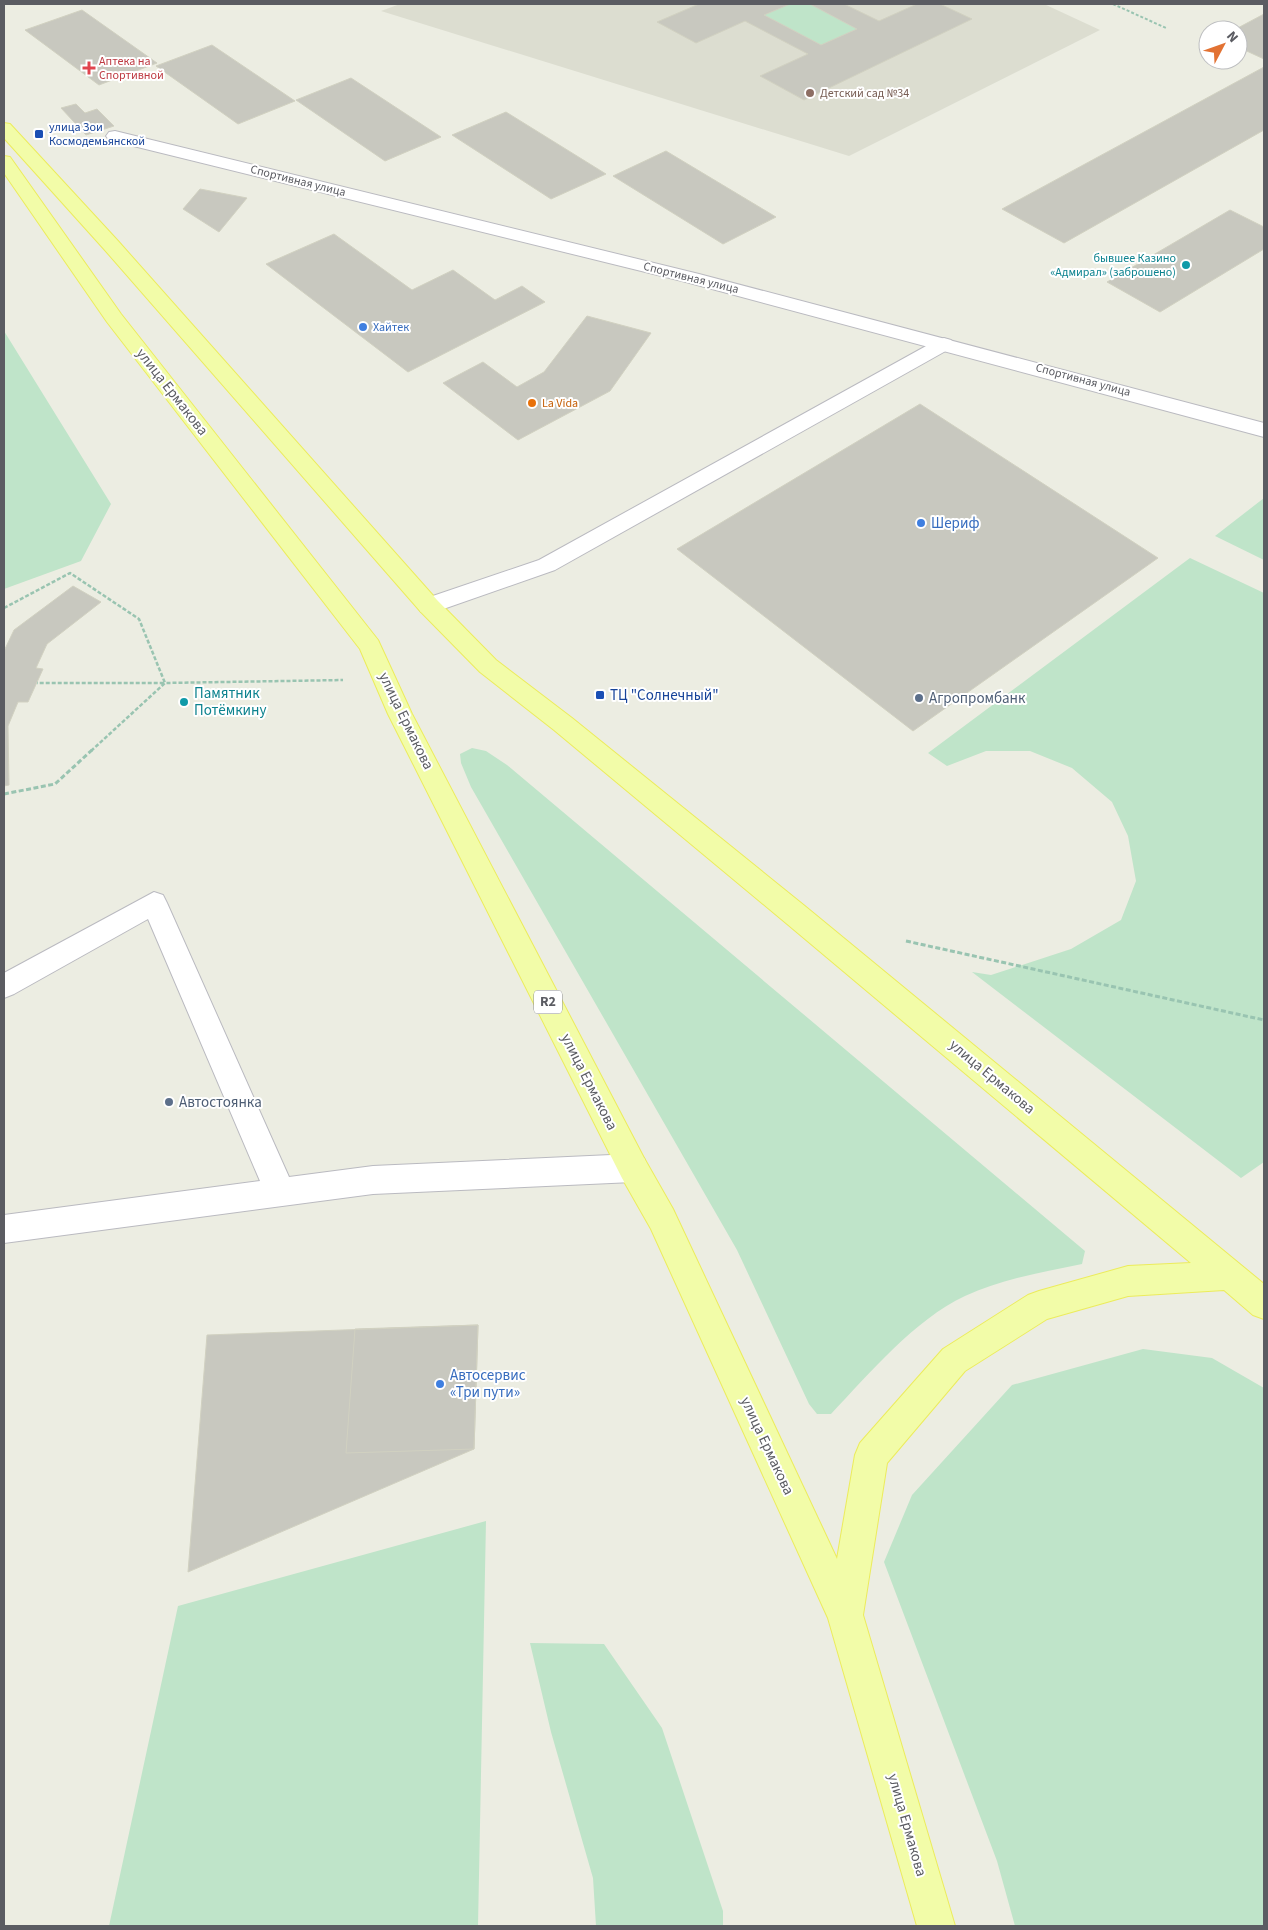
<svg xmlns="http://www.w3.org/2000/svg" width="1268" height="1930" viewBox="0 0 1268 1930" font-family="'Source Sans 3',sans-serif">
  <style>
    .education { fill: #dcddd0 }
    .green { fill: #bfe4c9 }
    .building { fill: #c8c8bf; stroke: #d1d1c1 }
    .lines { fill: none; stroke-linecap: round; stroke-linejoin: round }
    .service-casing { stroke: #babac0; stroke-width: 2 }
    .minor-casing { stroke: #babac0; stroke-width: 2 }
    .primary-casing { stroke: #ecec5c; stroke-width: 2 }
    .path-far2 { stroke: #99c4b1; stroke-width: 2; stroke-dasharray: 3 2; stroke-linecap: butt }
    .path-far1 { stroke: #99c4b1; stroke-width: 2.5; stroke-dasharray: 4 2; stroke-linecap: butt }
    .path { stroke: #99c4b1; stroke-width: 3; stroke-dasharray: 5 2.5; stroke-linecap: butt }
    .service { fill: #fff; fill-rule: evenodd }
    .minor { fill: #fff; fill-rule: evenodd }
    .primary { fill: #f2fca8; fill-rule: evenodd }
    .health-dot { fill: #e0444e; stroke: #fff; stroke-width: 2 }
    .education-dot { fill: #8d6e63; stroke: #fff; stroke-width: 2 }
    .transit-dot { fill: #1a4fb4; stroke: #fff; stroke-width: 2 }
    .culture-dot { fill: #0f9aa8; stroke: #fff; stroke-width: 2 }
    .shop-dot { fill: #3f7fe0; stroke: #fff; stroke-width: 2 }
    .food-dot { fill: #e8710a; stroke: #fff; stroke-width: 2 }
    .service-dot { fill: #5c6f8a; stroke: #fff; stroke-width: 2 }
    .labels { text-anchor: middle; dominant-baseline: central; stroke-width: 4; stroke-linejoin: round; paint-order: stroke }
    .far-health-label { font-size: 12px; fill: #be3a42; stroke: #fff; text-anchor: start }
    .far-education-label { font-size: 12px; fill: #785e54; stroke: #fff; text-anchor: start }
    .far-transit-label { font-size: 12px; fill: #164399; stroke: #fff; text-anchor: start }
    .far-street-label { font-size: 12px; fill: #5b5c62; stroke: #fff }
    .far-culture-label { font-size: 12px; fill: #0d838f; stroke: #fff; text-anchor: end }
    .far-shop-label { font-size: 12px; fill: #366cbe; stroke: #fff; text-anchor: start }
    .far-food-label { font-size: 12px; fill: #c56008; stroke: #fff; text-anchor: start }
    .shield { fill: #fff; stroke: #8c8d91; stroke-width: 1 }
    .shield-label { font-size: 14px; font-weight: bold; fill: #5b5c62 }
    .street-label { font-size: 15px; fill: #5b5c62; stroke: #fff }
    .shop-label { font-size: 15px; fill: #366cbe; stroke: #fff; text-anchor: start }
    .culture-label { font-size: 15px; fill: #0d838f; stroke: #fff; text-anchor: start }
    .transit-label { font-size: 15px; fill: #164399; stroke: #fff; text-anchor: start }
    .service-label { font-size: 15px; fill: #4e5e75; stroke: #fff; text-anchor: start }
  </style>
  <rect width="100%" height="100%" fill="#ecede2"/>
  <path class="education" d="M 400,4 L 1044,4 L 1100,30 L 849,156 L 381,11 Z"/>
  <path class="green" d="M 790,4 L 810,4 L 857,29 L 821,45 L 764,15 Z
    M 4,331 L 111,504 L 81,561 L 4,589 Z
    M 1264,498 L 1264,560 L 1215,536 Z
    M 1190,558 L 1264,593 L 1264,1162 L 1241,1178 L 972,972 L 991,975 L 1071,949 L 1121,920 L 1136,881 L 1128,836 L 1112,802 L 1072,768 L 1030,751 L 986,751 L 947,766 L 928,753 Z
    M 472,748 L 486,751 L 507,765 L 1085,1251 L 1082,1264 C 1043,1272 1002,1279 965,1296 C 914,1320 869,1374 831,1414 L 817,1414 L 809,1404 L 737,1250 L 471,787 L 461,763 L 460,754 Z
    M 1143,1349 L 1212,1358 L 1264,1388 L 1264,1926 L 1015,1926 L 997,1861 L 884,1562 L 912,1495 L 1012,1385 Z
    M 486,1521 L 478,1926 L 109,1926 L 178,1606 Z
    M 530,1643 L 604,1644 L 662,1728 L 723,1911 L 723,1926 L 596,1926 L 593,1878 L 551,1732 Z"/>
  <path class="building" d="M 699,4 L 790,4 L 764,15 L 821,45 L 857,29 L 810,4 L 844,4 L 879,21 L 917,4 L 940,4 L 972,19 L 804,100 L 760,76 L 808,54 L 745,21 L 696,43 L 657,22 Z
    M 82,10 L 157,63 L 99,85 L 25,30 Z
    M 1264,14 L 1264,59 L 1238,47 L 1238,30 L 1234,30 Z
    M 212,45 L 295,101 L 238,124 L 156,66 Z
    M 1264,67 L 1264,130 L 1064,243 L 1002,209 Z
    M 351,78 L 441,137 L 385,161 L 296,100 Z
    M 76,104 L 85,113 L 97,109 L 114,126 L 86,135 L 61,108 Z
    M 506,112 L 606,174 L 551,199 L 452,135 Z
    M 666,151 L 776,217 L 723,244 L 613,176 Z
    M 200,189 L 247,198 L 219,232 L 183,209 Z
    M 1230,210 L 1264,227 L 1264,249 L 1160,312 L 1107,282 Z
    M 334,234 L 412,290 L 453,270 L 495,300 L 522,286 L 545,302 L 408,372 L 266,264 Z
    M 587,316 L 651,333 L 610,391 L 518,440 L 443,383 L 483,362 L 517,387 L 544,372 Z
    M 920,404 L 1158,558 L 913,731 L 677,549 Z
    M 73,586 L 101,602 L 47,644 L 36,668 L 43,669 L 28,702 L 18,702 L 8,726 L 9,785 L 4,786 L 4,651 L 14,630 Z
    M 478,1325 L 474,1449 L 346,1453 L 355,1329 Z
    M 478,1325 L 474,1449 L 188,1572 L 207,1335 Z"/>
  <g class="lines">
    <defs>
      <path id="service" d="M 944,338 L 951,340 L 954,344 L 951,348 L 555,570 L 429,614 L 421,612 L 417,606 L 421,600 L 539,560 L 937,340 Z
        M 154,892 L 163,895 L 167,903 L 289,1177 L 373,1166 L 633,1154 L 644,1158 L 648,1168 L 644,1178 L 633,1182 L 373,1194 L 4,1243 L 4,1215 L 260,1181 L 148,919 L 14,994 L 4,998 L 4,973 Z"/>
      <path id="minor" d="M 115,131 L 699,274 L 1264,423 L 1264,437 L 686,282 L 109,140 L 106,136 L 109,132 Z"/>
      <path id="primary" d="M 4,123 L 10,124 L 118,241 L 437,600 L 496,660 L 572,718 L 806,907 L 1264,1284 L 1264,1319 L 1253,1315 L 1224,1290 L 1128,1296 L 1047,1319 L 965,1371 L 887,1463 L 863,1615 L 955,1926 L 917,1926 L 828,1618 L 651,1229 L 622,1178 L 388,714 L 360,649 L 107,322 L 4,173 L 4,156 L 10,157 L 121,314 L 378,640 L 412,714 L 644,1158 L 673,1209 L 837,1559 L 855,1455 L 860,1443 L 943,1349 L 1028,1295 L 1039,1291 L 1128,1266 L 1191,1263 L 786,923 L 554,730 L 480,672 L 421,612 L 104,249 L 4,138 Z"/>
    </defs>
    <use href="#service" class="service-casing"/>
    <use href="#minor" class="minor-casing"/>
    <use href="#primary" class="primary-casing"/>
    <path class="path-far2" d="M 1113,4 L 1166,28"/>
    <path class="path-far1" d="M 4,608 L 70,573 L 139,619 L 165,683 L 37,683
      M 91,751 L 165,683 L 343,680"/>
    <path class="path" d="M 4,794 L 55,784 L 92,750
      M 906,941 L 1264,1020"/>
    <use href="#service" class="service"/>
    <use href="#minor" class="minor"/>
    <use href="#primary" class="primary"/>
  </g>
  <path class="health-dot" d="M86.5 60.5h5v5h5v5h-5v5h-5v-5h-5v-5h5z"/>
  <circle class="education-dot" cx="810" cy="93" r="5"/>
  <g class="transit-dot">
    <rect x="34" y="129" width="10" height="10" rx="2.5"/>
    <rect x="595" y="690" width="10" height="10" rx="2.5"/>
  </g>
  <g class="culture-dot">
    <circle cx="1186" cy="265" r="5"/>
    <circle cx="184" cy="702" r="5"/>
  </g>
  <g class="shop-dot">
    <circle cx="363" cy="327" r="5"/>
    <circle cx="921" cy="523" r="5"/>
    <circle cx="440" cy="1384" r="5"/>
  </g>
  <circle class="food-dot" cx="532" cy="403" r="5"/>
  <g class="service-dot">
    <circle cx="919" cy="698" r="5"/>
    <circle cx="169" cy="1102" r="5"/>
  </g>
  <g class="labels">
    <g class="far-health-label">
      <text x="99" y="61">Аптека на<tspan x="99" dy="14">Спортивной</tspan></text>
    </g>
    <g class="far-education-label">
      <text x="820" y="93">Детский сад №34</text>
    </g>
    <g class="far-transit-label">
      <text x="49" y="127">улица Зои<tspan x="49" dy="14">Космодемьянской</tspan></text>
    </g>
    <g class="far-street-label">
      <text transform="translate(298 181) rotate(14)">Спортивная улица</text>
      <text transform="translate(691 278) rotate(14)">Спортивная улица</text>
      <text transform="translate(1083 380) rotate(15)">Спортивная улица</text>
    </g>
    <g class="far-culture-label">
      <text x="1176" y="258">бывшее Казино<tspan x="1176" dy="14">«Адмирал» (заброшено)</tspan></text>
    </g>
    <g class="far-shop-label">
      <text x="373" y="327">Хайтек</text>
    </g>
    <g class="far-food-label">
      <text x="542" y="403">La Vida</text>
    </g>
    <rect class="shield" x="534" y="990.5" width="28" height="23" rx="4"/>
    <g class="shield-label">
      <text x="548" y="1002">R2</text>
    </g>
    <g class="street-label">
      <text transform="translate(172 392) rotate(52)">улица Ермакова</text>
      <text transform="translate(406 721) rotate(64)">улица Ермакова</text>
      <text transform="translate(992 1077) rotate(40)">улица Ермакова</text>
      <text transform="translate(589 1082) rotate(63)">улица Ермакова</text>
      <text transform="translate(767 1446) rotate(65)">улица Ермакова</text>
      <text transform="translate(907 1825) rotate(74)">улица Ермакова</text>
    </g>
    <g class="shop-label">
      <text x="931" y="523">Шериф</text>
      <text x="450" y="1375">Автосервис<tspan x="450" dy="17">«Три пути»</tspan></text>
    </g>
    <g class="culture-label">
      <text x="194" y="693">Памятник<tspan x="194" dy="17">Потёмкину</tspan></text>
    </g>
    <g class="transit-label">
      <text x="610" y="695">ТЦ "Солнечный"</text>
    </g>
    <g class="service-label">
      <text x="929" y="698">Агропромбанк</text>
      <text x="179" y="1102">Автостоянка</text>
    </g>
  </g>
  <rect width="1268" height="1930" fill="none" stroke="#5b5c62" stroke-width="10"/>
  <g transform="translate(1223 45) rotate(49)"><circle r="24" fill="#ffffff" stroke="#bdbec0"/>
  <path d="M0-4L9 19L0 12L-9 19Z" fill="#e27233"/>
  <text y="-8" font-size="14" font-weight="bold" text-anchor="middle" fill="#5b5c62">N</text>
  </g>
</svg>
